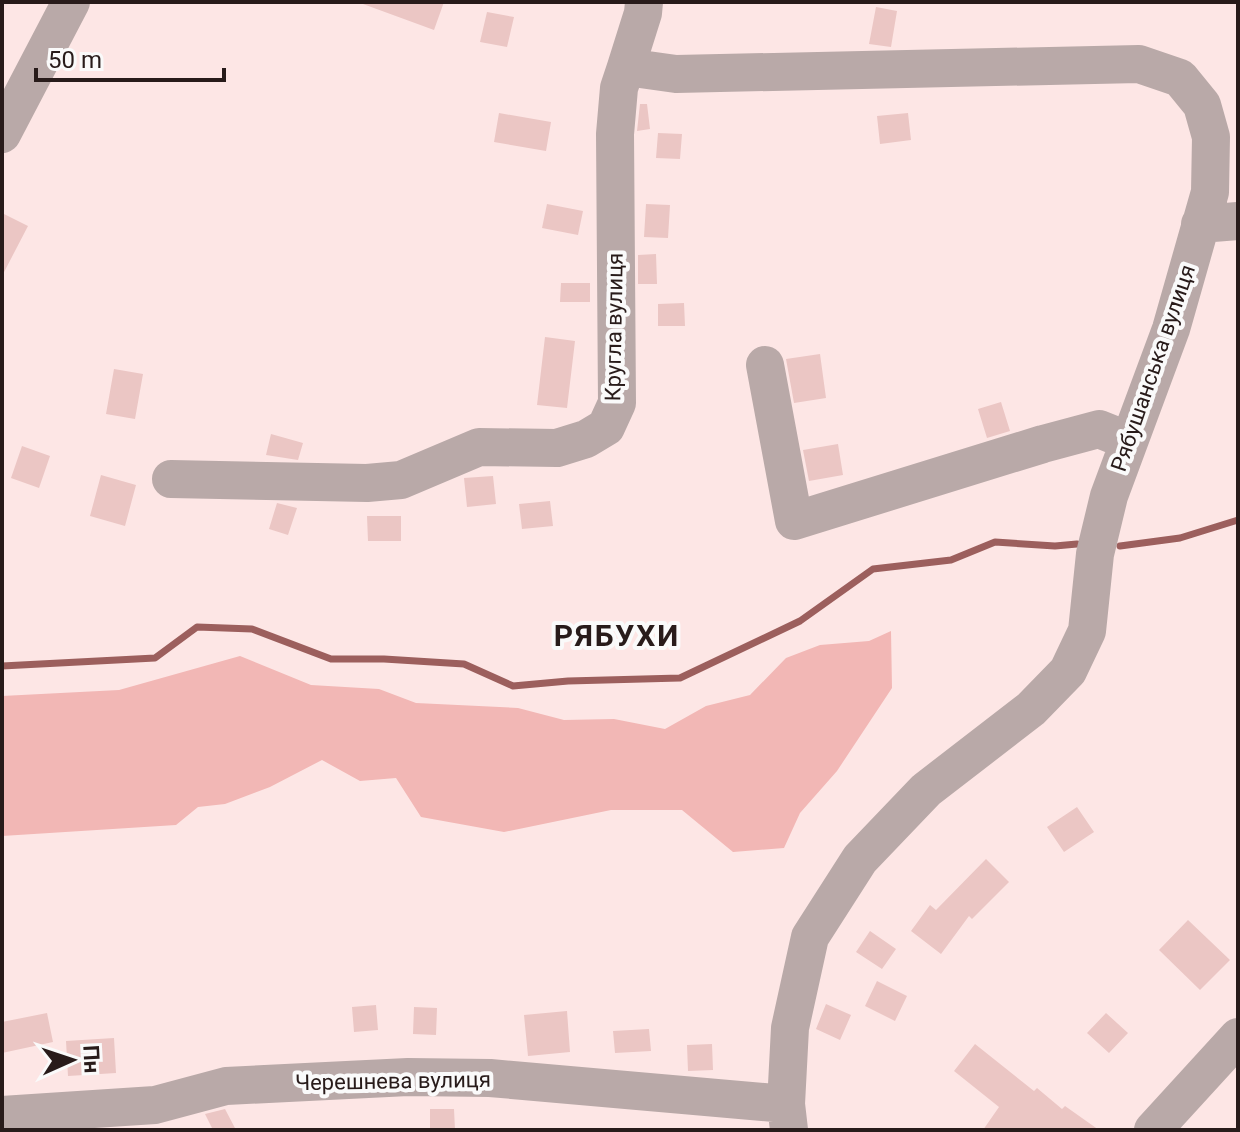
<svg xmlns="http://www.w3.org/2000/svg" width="1240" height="1132" viewBox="0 0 1240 1132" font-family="Roboto,sans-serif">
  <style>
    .green { fill: #f2b7b5 }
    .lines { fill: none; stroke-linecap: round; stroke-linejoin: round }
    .stream { stroke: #9c5f5d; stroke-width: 7 }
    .building { fill: #ebc6c4 }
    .minor { stroke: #b9a9a8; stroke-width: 38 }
    .labels { text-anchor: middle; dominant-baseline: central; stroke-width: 8; stroke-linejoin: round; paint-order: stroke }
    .street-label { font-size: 22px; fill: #281b1a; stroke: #fafafa }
    .district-label { font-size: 30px; font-weight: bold; letter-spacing: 2px; fill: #281b1a; stroke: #fafafa }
  </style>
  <rect width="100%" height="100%" fill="#fde6e5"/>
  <path class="green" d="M 891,631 L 892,688 L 837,771 L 800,813 L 784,848 L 733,852 L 682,810 L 611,810 L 504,832 L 421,817 L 396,778 L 360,781 L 322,760 L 270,787 L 225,804 L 198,807 L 176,825 L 2,836 L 2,696 L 119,690 L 240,656 L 311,685 L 379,689 L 416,703 L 518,708 L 564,720 L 614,719 L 665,729 L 706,706 L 750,695 L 786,658 L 820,645 L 869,641 Z"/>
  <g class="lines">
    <path class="stream" d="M 1120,546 L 1180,538 L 1238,520
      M 2,666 L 155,658 L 197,627 L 252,629 L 331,659 L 384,659 L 464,664 L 513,686 L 568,681 L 680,678 L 800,621 L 873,569 L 951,560 L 995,542 L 1055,546 L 1077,544"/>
  </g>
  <path class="building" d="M 364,2 L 444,2 L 434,30 L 363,4 Z
    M 876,7 L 897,11 L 891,47 L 869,44 Z
    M 487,12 L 514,17 L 507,47 L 480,42 Z
    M 640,104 L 647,104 L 650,129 L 637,131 Z
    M 499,113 L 551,122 L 546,151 L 494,142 Z
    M 908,113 L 911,140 L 880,144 L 877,116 Z
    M 658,133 L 682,134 L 680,159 L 656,158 Z
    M 547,204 L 583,211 L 578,235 L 542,228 Z
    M 646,204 L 670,205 L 668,238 L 644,237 Z
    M 2,213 L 28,226 L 2,276 Z
    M 656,254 L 657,284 L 638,284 L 638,255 Z
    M 561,283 L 590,283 L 590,302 L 560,302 Z
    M 684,303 L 685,326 L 658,326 L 658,304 Z
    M 545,337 L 575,341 L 567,408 L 537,405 Z
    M 820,354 L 826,398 L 794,403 L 786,359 Z
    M 114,369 L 143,374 L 135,419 L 106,414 Z
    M 1001,402 L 1010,431 L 987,438 L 978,409 Z
    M 271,434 L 303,443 L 298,460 L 266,455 Z
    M 838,444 L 843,475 L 809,481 L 803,450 Z
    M 22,446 L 50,456 L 39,488 L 11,478 Z
    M 101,475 L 136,485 L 125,526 L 90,516 Z
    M 493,476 L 496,504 L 467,507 L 464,478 Z
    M 550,501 L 553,526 L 522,529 L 519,504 Z
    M 277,503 L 297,508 L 288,535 L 269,529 Z
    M 367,516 L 401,516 L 401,541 L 368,541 Z
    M 1077,807 L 1094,832 L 1064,852 L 1047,827 Z
    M 986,859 L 1009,882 L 972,919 L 969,916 L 941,954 L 911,931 L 930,905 L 936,910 Z
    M 1188,920 L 1230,960 L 1200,990 L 1159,950 Z
    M 870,931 L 896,949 L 882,969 L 856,952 Z
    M 877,981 L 907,996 L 895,1021 L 865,1006 Z
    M 826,1004 L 851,1015 L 840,1040 L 816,1029 Z
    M 376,1005 L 378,1030 L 354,1032 L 352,1007 Z
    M 414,1007 L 437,1008 L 436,1035 L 413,1034 Z
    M 567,1011 L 570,1052 L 528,1056 L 524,1015 Z
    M 47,1013 L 53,1042 L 2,1053 L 2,1022 Z
    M 1106,1013 L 1128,1033 L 1109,1053 L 1087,1033 Z
    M 649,1029 L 651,1051 L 615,1053 L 613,1031 Z
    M 114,1038 L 116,1073 L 68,1076 L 66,1041 Z
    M 712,1044 L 713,1070 L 688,1071 L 687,1045 Z
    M 975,1044 L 1034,1091 L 1037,1088 L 1062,1109 L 1065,1106 L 1099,1130 L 983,1130 L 999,1107 L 954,1071 Z
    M 225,1109 L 236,1130 L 213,1130 L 205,1114 Z
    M 430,1109 L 454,1109 L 455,1130 L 430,1130 Z"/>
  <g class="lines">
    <path class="minor" d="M 644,2 L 643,13 L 626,67 L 676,74 L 1139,64 L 1180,78 L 1202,105 L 1211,137 L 1210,192 L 1171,329 L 1109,496 L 1095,554 L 1087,631 L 1068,671 L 1031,709 L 926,790 L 860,859 L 810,937 L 790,1028 L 786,1104 L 789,1130
      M 2,134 L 71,2
      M 1200,224 L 1238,221
      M 765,365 L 794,521 L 1043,444 L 1099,429 L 1129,441
      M 171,479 L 367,483 L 401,480 L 479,447 L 557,448 L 586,439 L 606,427 L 617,403 L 615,134 L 619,88 L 626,67
      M 2,1115 L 155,1105 L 226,1086 L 408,1077 L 490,1078 L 786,1104
      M 1153,1130 L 1238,1037"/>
  </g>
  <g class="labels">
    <g class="street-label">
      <text transform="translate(614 327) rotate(-89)">Кругла вулиця</text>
      <text transform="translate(1153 368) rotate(-71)">Рябушанська вулиця</text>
      <text transform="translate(393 1081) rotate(-1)">Черешнева вулиця</text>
    </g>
    <g class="district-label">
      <text x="617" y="635">РЯБУХИ</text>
    </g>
  </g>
  <rect width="1240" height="1132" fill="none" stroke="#281b1a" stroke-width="8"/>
  <g transform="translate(72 1060) rotate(87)" stroke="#fafafa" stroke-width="6" paint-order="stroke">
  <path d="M0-6L14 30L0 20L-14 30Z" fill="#281b1a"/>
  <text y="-12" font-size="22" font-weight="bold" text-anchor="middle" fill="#281b1a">Пн</text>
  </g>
  <path d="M36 68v12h188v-12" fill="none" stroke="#281b1a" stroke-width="4"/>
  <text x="48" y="68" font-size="24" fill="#281b1a" stroke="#fafafa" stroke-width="6" paint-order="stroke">50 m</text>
</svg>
